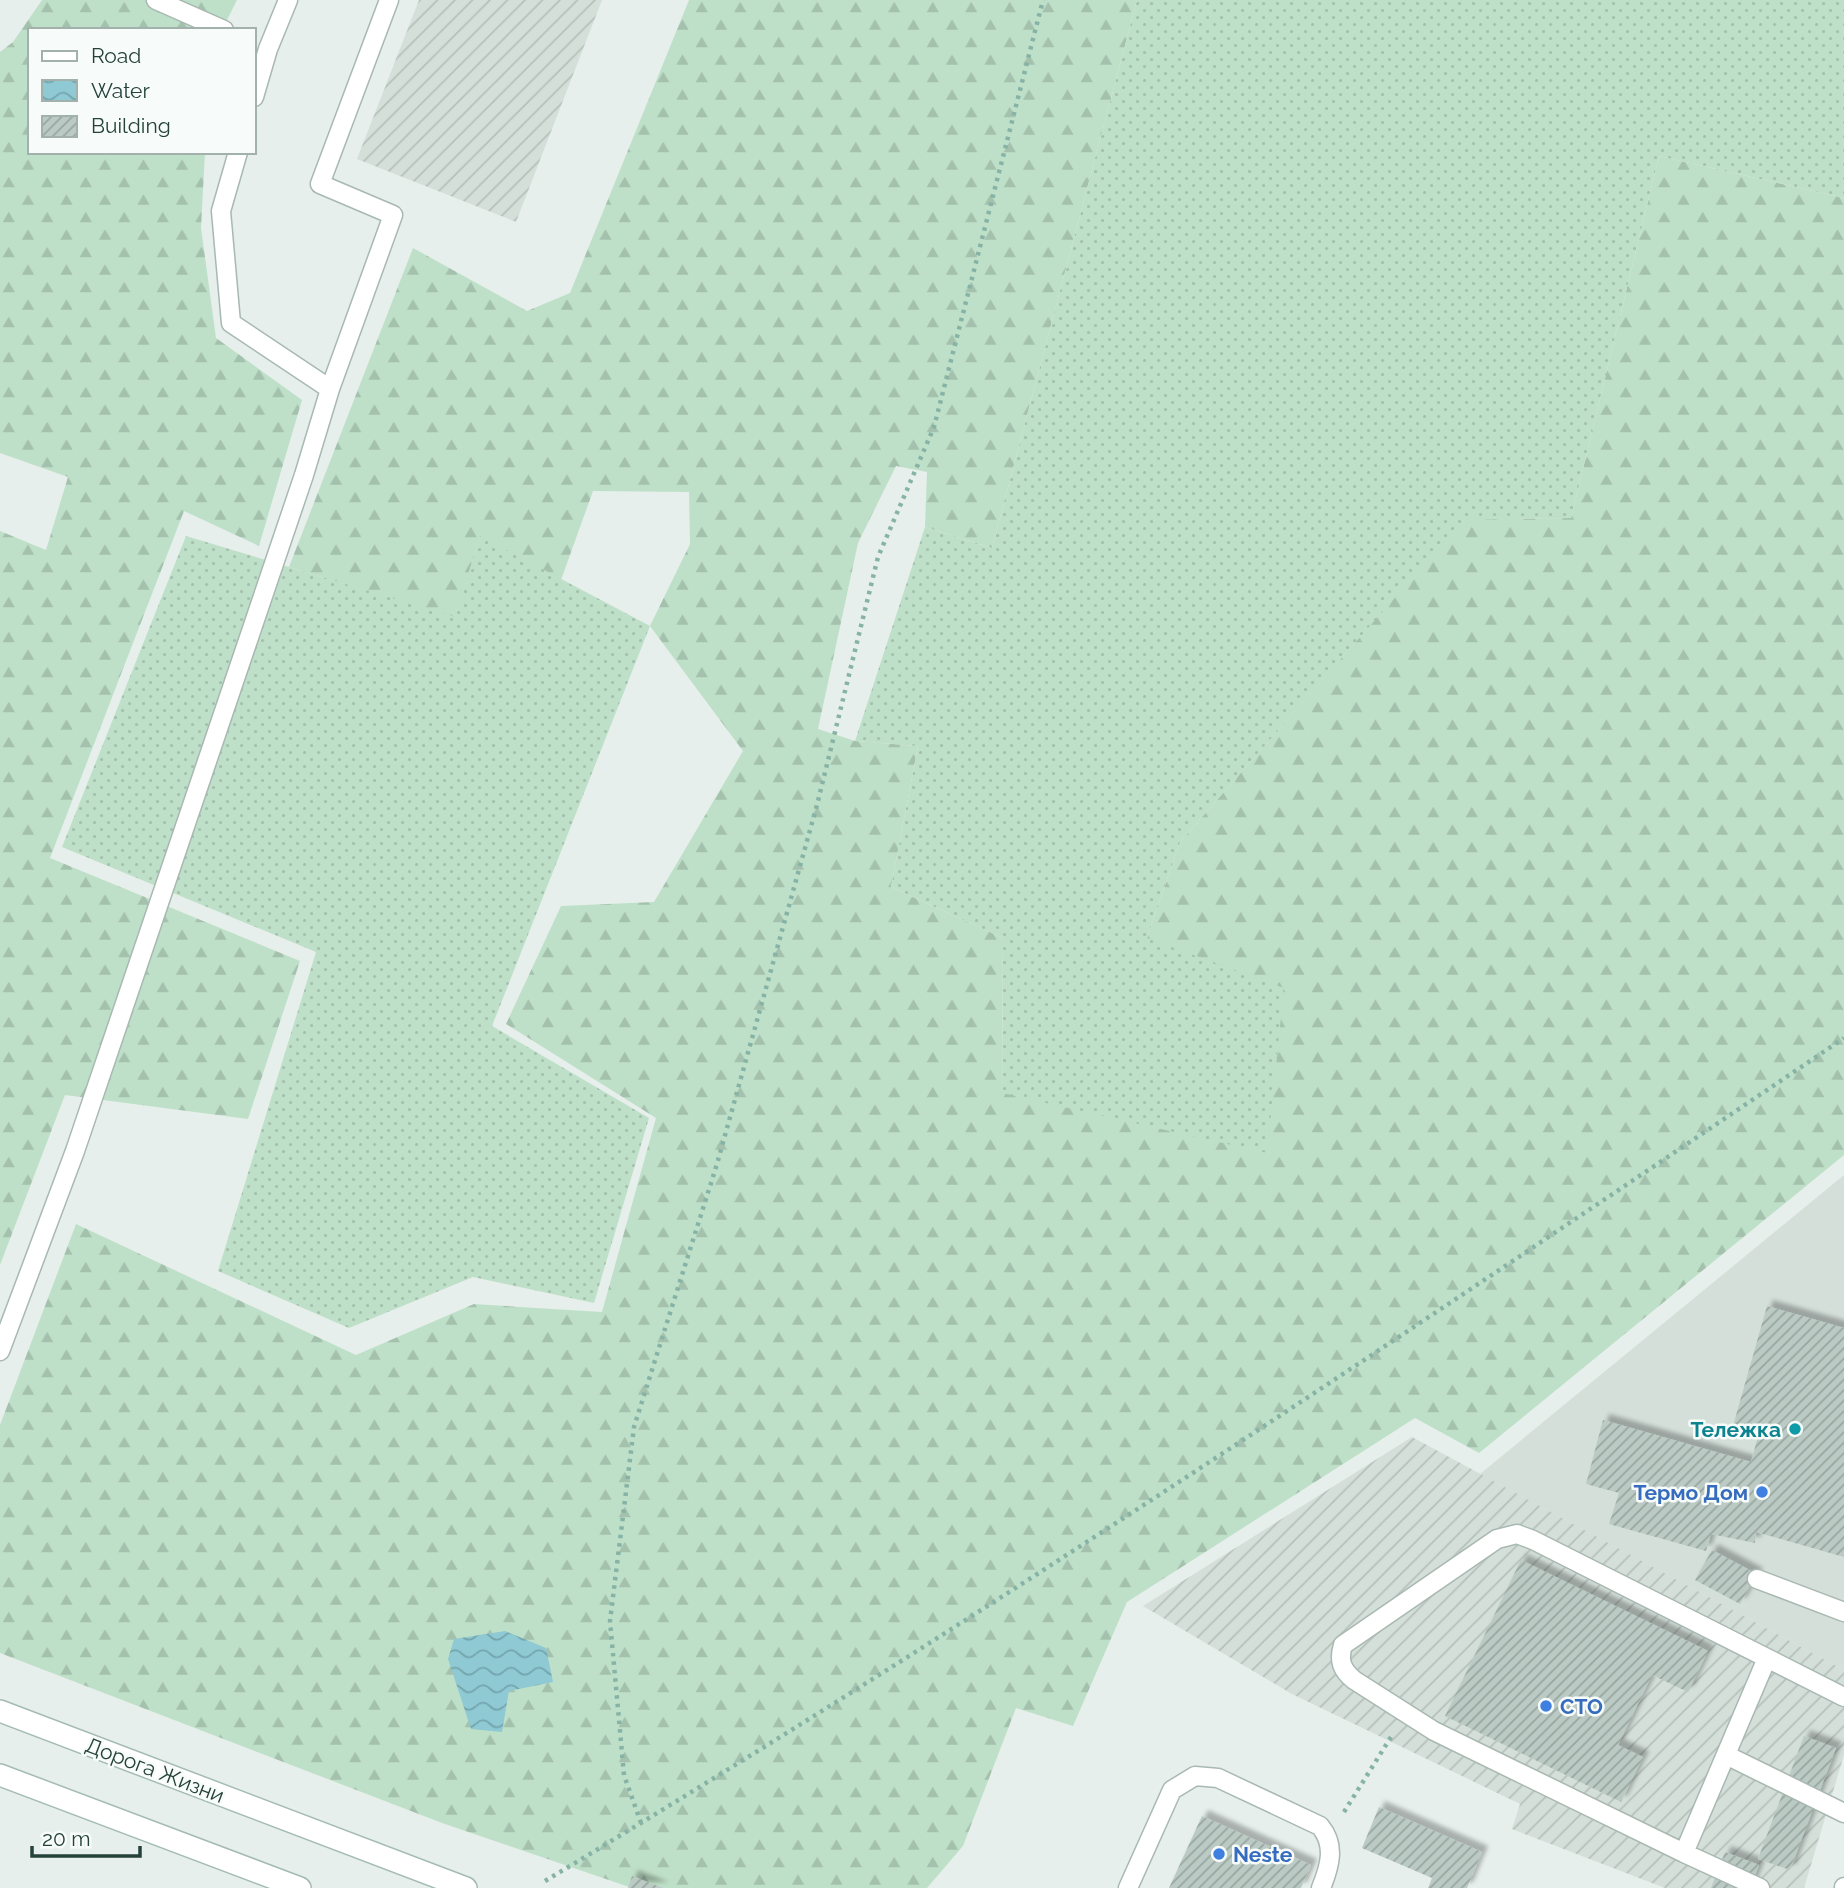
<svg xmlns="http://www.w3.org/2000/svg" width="1844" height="1888" viewBox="0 0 1844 1888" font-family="Raleway,sans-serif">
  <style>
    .built { fill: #d4dfda }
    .industrial { fill: url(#industrial-furrows) }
    .forest { fill: url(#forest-firs) }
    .garden { fill: url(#garden-dots) }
    .water { fill: url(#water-waves) }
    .building { fill: url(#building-hatch); filter: url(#shadow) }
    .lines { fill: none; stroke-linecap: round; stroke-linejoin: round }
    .service-casing { stroke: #a8b8b2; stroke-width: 21 }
    .secondary-casing { stroke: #a4bbb3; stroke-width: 24 }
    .path { stroke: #86b3a5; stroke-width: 4.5; stroke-dasharray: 3.5 5; stroke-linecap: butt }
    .service { stroke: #fff; stroke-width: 18 }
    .secondary { stroke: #fff; stroke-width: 21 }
    .culture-dot { fill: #0f9aa8; stroke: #f7fbf9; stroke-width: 2.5 }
    .shop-dot { fill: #3f7fe0; stroke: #f7fbf9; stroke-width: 2.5 }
    .labels { text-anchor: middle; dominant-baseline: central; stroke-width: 5; stroke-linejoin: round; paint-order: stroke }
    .culture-label { font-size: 21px; font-weight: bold; fill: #0d838f; stroke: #f7fbf9; text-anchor: end }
    .shop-label { font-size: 21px; font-weight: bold; fill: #366cbe; stroke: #f7fbf9; text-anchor: start }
    .street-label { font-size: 21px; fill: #24423a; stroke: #f7fbf9 }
  </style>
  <defs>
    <pattern id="industrial-furrows" width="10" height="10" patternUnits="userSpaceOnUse" patternTransform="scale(1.75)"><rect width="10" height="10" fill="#d4dfda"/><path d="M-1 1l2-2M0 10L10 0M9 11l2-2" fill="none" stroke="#b6c1bc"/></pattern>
    <pattern id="forest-firs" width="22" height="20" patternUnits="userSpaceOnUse" patternTransform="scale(1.75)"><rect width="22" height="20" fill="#bfe0c8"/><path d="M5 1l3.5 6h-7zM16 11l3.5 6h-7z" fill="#a4c1ad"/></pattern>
    <pattern id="garden-dots" width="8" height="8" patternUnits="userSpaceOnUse" patternTransform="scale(1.75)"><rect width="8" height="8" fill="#bfe0c8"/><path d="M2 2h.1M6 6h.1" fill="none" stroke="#a4c1ad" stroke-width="1.8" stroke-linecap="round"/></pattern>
    <pattern id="water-waves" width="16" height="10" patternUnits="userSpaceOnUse" patternTransform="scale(1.75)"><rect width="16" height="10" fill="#8ec9d4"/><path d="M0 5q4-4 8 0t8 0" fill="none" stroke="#74a5ad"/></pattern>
    <pattern id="building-hatch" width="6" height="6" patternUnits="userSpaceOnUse" patternTransform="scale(1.75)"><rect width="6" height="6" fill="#bbcac4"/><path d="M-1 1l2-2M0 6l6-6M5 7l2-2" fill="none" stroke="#98a6a0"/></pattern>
    <filter id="shadow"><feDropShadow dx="6" dy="-6" stdDeviation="2" flood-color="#0004"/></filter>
  </defs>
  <rect width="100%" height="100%" fill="#e6efeb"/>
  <path class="built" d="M 1844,1175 L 1844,1670 L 1480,1474 Z"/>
  <path class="industrial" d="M 419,0 L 602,0 L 516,222 L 357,159 Z
    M 1412,1437 L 1844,1670 L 1844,1755 L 1804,1888 L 1665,1888 L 1512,1829 L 1520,1804 L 1292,1694 L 1143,1606 Z"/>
  <path class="forest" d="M 42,0 L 237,0 L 222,30 L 30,30 L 30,152 L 205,152 L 201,228 L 216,338 L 302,400 L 259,546 L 184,511 L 50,858 L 300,961 L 248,1119 L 65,1095 L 0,1265 L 0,531 L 46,550 L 68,477 L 0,453 L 0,52 L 13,42 Z
    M 689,0 L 1137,0 L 992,548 L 925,527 L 927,472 L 896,466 L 858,543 L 818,729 L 855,741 L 918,746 L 891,887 L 1003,938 L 1002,1092 L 1147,938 L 1180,842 L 1463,519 L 1571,518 L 1659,156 L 1844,198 L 1844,1155 L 1479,1453 L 1415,1418 L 1127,1602 L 1073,1726 L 1016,1708 L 963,1846 L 927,1888 L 632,1888 L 442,1823 L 0,1653 L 0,1425 L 76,1224 L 356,1355 L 474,1304 L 602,1312 L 656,1118 L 506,1024 L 561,906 L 654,902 L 743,751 L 650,626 L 690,544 L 689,492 L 593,491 L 561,580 L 480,537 L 455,618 L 289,567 L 413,248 L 527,311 L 570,293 Z"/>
  <path class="garden" d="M 1137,0 L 1844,0 L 1844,198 L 1659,156 L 1571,518 L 1463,520 L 1180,842 L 1147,938 L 1284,988 L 1267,1153 L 1002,1093 L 1003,938 L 891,887 L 918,746 L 855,741 L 925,527 L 992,548 Z
    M 186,536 L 455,617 L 480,536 L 650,626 L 492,1026 L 649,1118 L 594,1303 L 473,1277 L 349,1328 L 218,1271 L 316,952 L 62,847 Z"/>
  <path class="water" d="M 505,1631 L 546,1648 L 553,1682 L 509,1691 L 502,1732 L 471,1729 L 448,1659 L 454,1639 Z"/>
  <path class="building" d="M 1767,1306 L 1844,1328 L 1844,1557 L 1756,1532 L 1755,1543 L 1711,1534 L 1706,1551 L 1609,1524 L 1619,1493 L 1586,1484 L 1603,1420 L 1751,1462 L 1759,1433 L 1733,1426 Z
    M 1712,1550 L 1757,1574 L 1740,1604 L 1695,1580 Z
    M 1521,1560 L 1708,1651 L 1688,1692 L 1652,1675 L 1618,1745 L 1643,1757 L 1621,1802 L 1445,1716 Z
    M 1804,1736 L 1836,1748 L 1790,1870 L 1758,1859 Z
    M 1379,1807 L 1482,1852 L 1467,1888 L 1428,1888 L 1432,1878 L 1362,1848 Z
    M 1202,1816 L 1311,1865 L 1301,1888 L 1169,1888 Z
    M 1725,1852 L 1759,1865 L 1750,1888 L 1711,1888 Z
    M 632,1876 L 663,1888 L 628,1888 Z"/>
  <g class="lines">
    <defs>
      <path id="service" d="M 156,0 L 224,30
        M 254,97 L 268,49 L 288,0
        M 330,389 L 393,215 L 320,184 L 389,0
        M 0,1351 L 75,1151 L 304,475 L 330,389 L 231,323 L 221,211 L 238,152
        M 1757,1579 L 1844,1612
        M 1767,1658 L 1684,1853 L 1434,1731 L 1354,1680 C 1342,1670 1338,1661 1343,1645 L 1497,1539 L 1517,1534 L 1533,1540 L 1844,1697
        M 1726,1755 L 1844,1813
        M 1684,1853 L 1760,1888
        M 1128,1888 L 1172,1790 L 1195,1776 L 1218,1778 L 1320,1826 C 1336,1845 1330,1866 1321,1888
        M 1844,1888 L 1844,1887"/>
      <path id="secondary" d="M 0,1711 L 466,1888
        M 0,1775 L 300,1888"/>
    </defs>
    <use href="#service" class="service-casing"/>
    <use href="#secondary" class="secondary-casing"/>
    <path class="path" d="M 1344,1812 L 1391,1737
      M 641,1823 L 624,1775 L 610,1621 L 634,1427 L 717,1164 L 817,805 L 878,557 L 934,427 L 1043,0
      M 545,1881 C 988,1615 1416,1327 1844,1038"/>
    <use href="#service" class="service"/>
    <use href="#secondary" class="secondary"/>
  </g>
  <circle class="culture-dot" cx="1795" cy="1429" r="7"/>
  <g class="shop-dot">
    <circle cx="1762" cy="1492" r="7"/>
    <circle cx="1546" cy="1706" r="7"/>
    <circle cx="1219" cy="1854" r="7"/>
  </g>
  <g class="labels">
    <g class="culture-label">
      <text x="1781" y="1429">Тележка</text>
    </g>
    <g class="shop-label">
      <text x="1748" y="1492" text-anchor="end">Термо Дом</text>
      <text x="1560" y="1706">СТО</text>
      <text x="1233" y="1854">Neste</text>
    </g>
    <g class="street-label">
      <text transform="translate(155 1770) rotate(21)">Дорога Жизни</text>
    </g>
  </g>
  <rect x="28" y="28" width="228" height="126" fill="#f7fbf9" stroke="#a3b1ad" stroke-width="2"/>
  <rect x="42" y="51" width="35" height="10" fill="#ffffff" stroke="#a3b1ad" stroke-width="2"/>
  <text x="91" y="63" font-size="21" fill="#24423a">Road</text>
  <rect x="42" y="80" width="35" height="21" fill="url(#water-waves)" stroke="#a3b1ad" stroke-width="2"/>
  <text x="91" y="98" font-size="21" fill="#24423a">Water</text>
  <rect x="42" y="116" width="35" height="21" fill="url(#building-hatch)" stroke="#a3b1ad" stroke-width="2"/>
  <text x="91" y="133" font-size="21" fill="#24423a">Building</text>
  <path d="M32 1846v10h108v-10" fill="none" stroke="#24423a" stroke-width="3.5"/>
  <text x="42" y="1846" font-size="21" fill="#24423a" stroke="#f7fbf9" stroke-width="5" paint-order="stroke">20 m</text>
</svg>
